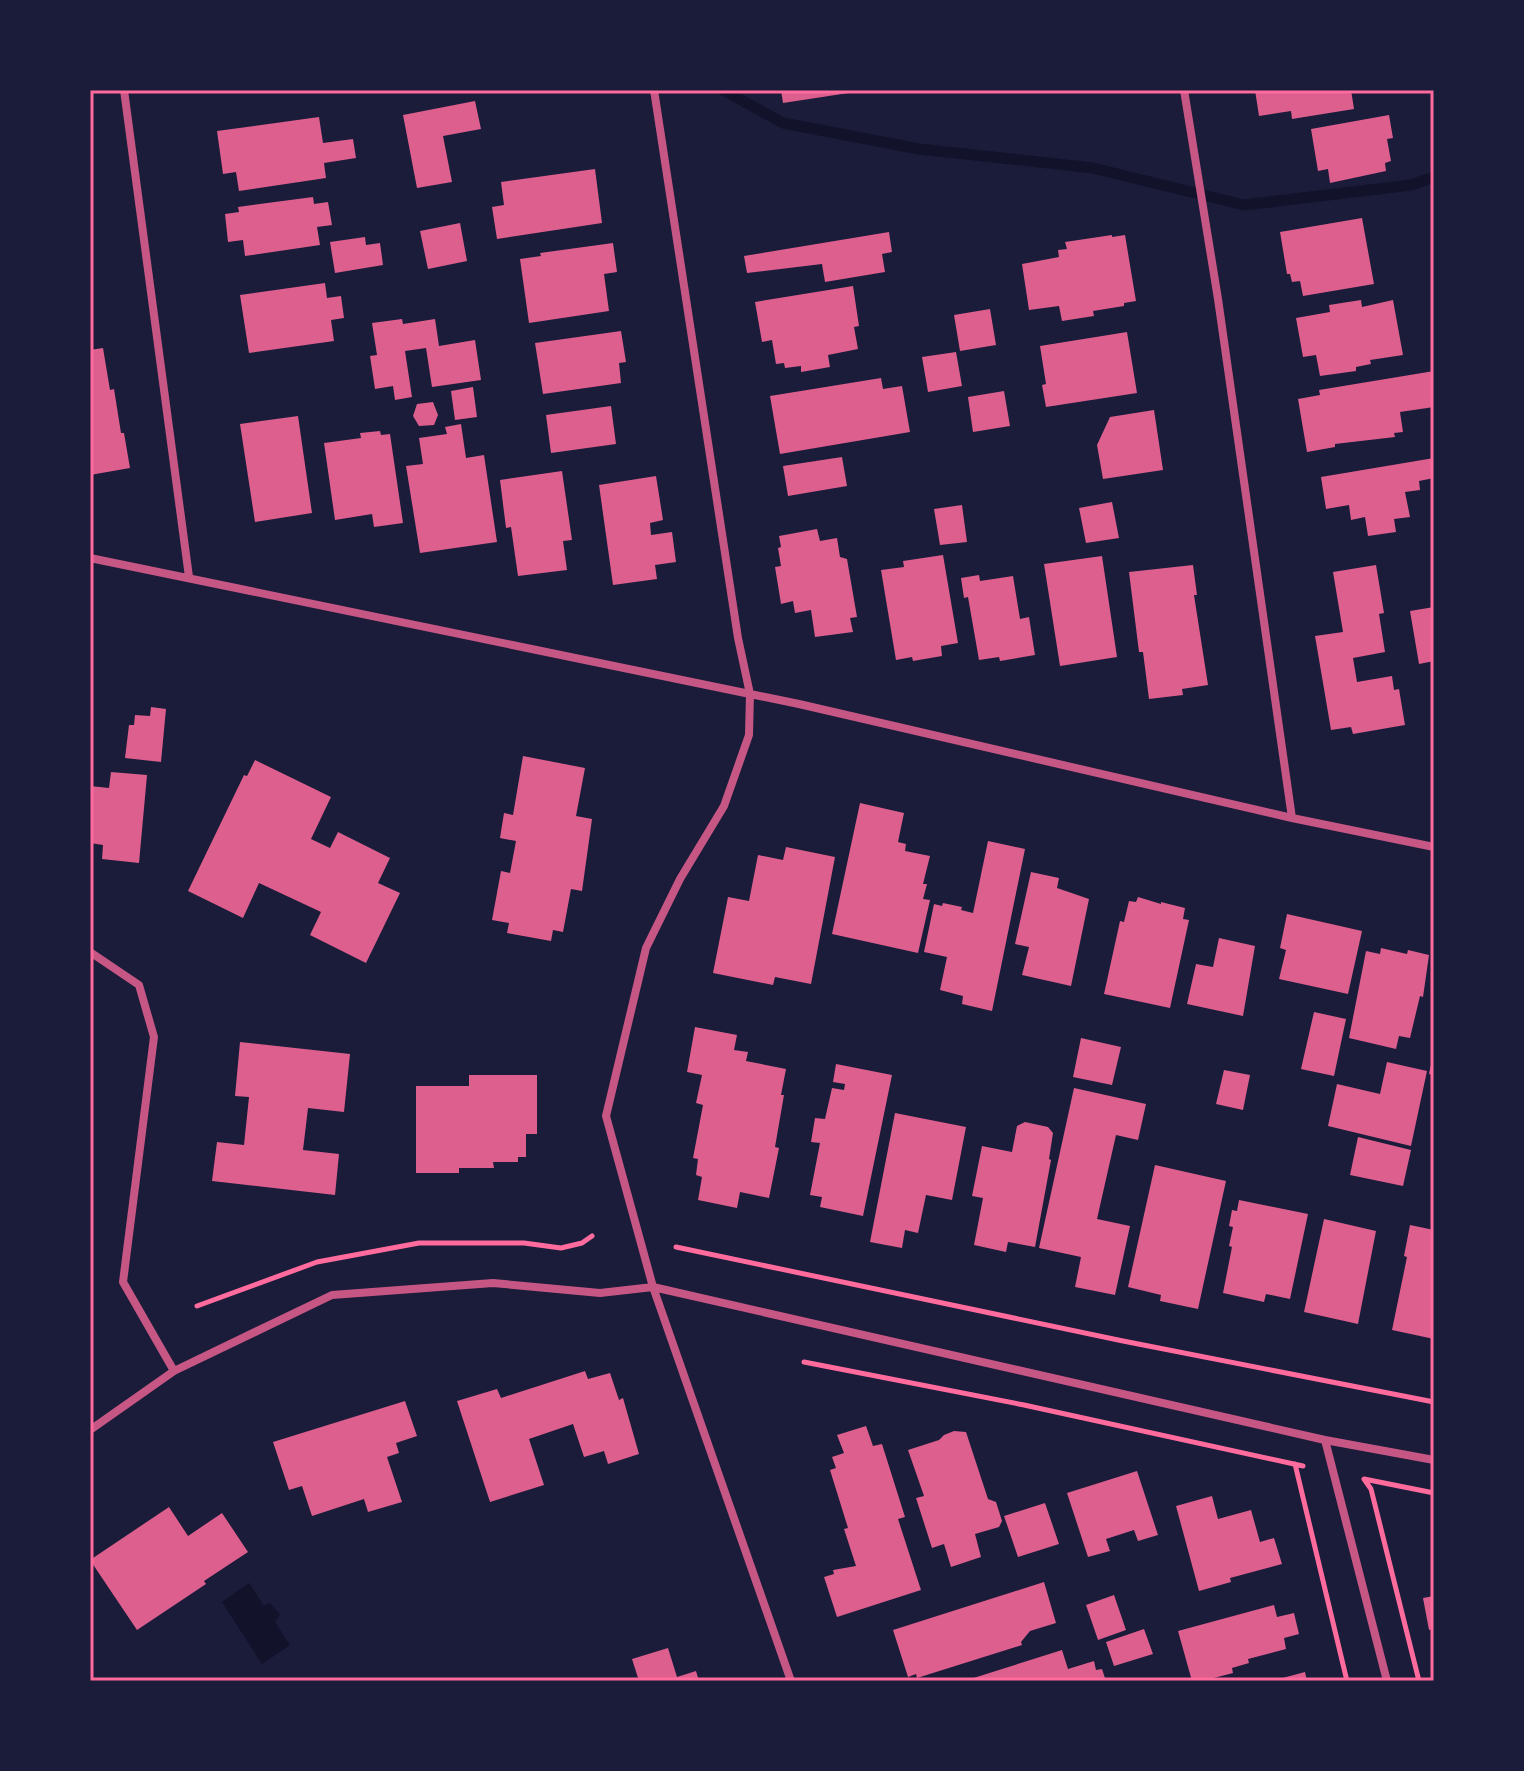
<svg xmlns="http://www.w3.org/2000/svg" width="1524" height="1771" viewBox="0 0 1524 1771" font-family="Montserrat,sans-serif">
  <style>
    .water { fill: #12122b }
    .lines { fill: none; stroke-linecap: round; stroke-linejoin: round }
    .stream { stroke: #12122b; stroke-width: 11 }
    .building { fill: #dd5f8e }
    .path { stroke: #ff6b9d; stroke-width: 5 }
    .minor { stroke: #c65784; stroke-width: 8 }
    .neatline { fill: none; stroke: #ff6b9d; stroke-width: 3 }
  </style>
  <rect width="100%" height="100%" fill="#1b1b3a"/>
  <path class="water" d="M 249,1583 L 264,1606 L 270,1603 L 280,1614 L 275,1622 L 290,1645 L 262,1664 L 222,1602 Z"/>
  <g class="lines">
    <path class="stream" d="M 723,90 L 783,123 L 919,149 L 1093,168 L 1244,205 L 1411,185 L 1434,177"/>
  </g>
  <path class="building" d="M 781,90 L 855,90 L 855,92 L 783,103 Z
    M 1255,90 L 1351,90 L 1354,109 L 1292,119 L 1291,111 L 1259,116 Z
    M 475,101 L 481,129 L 443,136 L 452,182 L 417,188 L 403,115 Z
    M 1389,115 L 1393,138 L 1387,139 L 1391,161 L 1385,163 L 1386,171 L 1330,183 L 1328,169 L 1318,171 L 1311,129 Z
    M 319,117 L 323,143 L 353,139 L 356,158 L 324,163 L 326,178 L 239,191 L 236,172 L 223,174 L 217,131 Z
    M 595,169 L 602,223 L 497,239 L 492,207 L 504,205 L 501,182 Z
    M 313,197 L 314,204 L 328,202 L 332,225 L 317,227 L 320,245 L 245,256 L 243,240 L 228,242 L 225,214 L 239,212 L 238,207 Z
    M 1362,218 L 1374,284 L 1303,296 L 1300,281 L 1292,282 L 1290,274 L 1287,274 L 1280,232 Z
    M 460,223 L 467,261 L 428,269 L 420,231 Z
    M 889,232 L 892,252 L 882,254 L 885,272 L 825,282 L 822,264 L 747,273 L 744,256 Z
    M 1112,235 L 1112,237 L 1125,235 L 1136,301 L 1124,303 L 1124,306 L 1093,311 L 1094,316 L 1062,321 L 1059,306 L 1029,310 L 1022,264 L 1059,257 L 1058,250 L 1067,249 L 1065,242 Z
    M 365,237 L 366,245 L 380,243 L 383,265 L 335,273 L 330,242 Z
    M 613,243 L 617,272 L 604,274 L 609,311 L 529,323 L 520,259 L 541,256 L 540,253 Z
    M 325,283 L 327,298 L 341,296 L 344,318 L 331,320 L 334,341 L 249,353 L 240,295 Z
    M 853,286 L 859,326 L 854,327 L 858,349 L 828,355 L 830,367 L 801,372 L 801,366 L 785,368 L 784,363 L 776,364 L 772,340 L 762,342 L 755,302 Z
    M 1361,300 L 1362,307 L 1393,300 L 1403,355 L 1370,360 L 1371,364 L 1356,367 L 1356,371 L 1320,376 L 1316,355 L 1303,357 L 1296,318 L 1330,312 L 1329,305 Z
    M 990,309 L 996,345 L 960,351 L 954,315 Z
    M 402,319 L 403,324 L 435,319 L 439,346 L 475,340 L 481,380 L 432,387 L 426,348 L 405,351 L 412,397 L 395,400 L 393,386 L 375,389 L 370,356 L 377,355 L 372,323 Z
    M 621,331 L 626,362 L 619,363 L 621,383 L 543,394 L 535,343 Z
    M 1127,332 L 1137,393 L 1046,407 L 1042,385 L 1046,384 L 1040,346 Z
    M 103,348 L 110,390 L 114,389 L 121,433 L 124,433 L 130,468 L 90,475 L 90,350 Z
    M 956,352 L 962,386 L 928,392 L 922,357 Z
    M 1434,371 L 1434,407 L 1400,412 L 1403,432 L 1394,433 L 1395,437 L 1335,444 L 1335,447 L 1307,452 L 1298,399 L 1320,395 L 1319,390 Z
    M 881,378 L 883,389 L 902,386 L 910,432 L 780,454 L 770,396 Z
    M 473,387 L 477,417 L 455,420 L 451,391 Z
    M 1004,391 L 1010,426 L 973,432 L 968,397 Z
    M 433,402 L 438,415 L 434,425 L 419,426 L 413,416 L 417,404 Z
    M 611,406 L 616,444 L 551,453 L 546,415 Z
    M 1154,410 L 1163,470 L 1103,479 L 1097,445 L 1110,417 Z
    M 298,416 L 312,513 L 255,522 L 240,424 Z
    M 461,424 L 466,458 L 484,455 L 497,542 L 420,553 L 406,466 L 423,464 L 419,438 L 447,434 L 445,427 Z
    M 380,431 L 381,435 L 390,434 L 403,523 L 374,527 L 372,514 L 335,520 L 324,443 L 361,438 L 360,433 Z
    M 842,457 L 847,486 L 788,496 L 783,466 Z
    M 1434,458 L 1434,478 L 1419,481 L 1420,490 L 1405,492 L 1410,517 L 1394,519 L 1396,532 L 1368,536 L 1365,517 L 1351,520 L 1349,505 L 1326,509 L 1321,477 Z
    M 562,471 L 572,540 L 563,541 L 567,570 L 518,576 L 511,527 L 506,528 L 500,480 Z
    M 656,476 L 663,520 L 650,523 L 651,535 L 672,532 L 676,562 L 655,565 L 657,579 L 613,585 L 599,485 Z
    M 1112,502 L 1119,538 L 1086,543 L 1079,508 Z
    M 962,505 L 967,542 L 940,545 L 934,509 Z
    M 817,529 L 820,541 L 837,538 L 840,557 L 847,559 L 857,617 L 850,618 L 853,632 L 815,637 L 811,610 L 795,613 L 793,601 L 781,604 L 775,567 L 781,566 L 778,548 L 781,547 L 779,536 Z
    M 943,555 L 958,643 L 941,646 L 942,656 L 913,661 L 912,657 L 896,660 L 881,570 L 904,567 L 903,561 Z
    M 1102,556 L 1117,657 L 1060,666 L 1044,564 Z
    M 1193,565 L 1197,595 L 1194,595 L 1208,685 L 1182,689 L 1183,695 L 1149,699 L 1143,652 L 1139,652 L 1129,572 Z
    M 1376,565 L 1384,613 L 1379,614 L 1385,652 L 1353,658 L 1357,682 L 1392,676 L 1394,690 L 1399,689 L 1405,725 L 1353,734 L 1351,727 L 1331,730 L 1315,636 L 1343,632 L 1333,572 Z
    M 979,575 L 980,581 L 1013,576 L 1020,619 L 1029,617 L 1035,655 L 1000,661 L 999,657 L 979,660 L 968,597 L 964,598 L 961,578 Z
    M 1434,607 L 1434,661 L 1419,664 L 1410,611 Z
    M 151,707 L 166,709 L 161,762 L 125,758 L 129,725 L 134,725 L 135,715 L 150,716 Z
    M 523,756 L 585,768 L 576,816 L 592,819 L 582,891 L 571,889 L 563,932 L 553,930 L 551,941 L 507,933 L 509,923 L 492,920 L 501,871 L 510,873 L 516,841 L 500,838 L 504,813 L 513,815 Z
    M 255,760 L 331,797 L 311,839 L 330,848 L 338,832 L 390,858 L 378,883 L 400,893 L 366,963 L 310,935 L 321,912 L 259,883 L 243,918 L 188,891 L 244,775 L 247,776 Z
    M 111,772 L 147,775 L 139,863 L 102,859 L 103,845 L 90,843 L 90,786 L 109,788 Z
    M 860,803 L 904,813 L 898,842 L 906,844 L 905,851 L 930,856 L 923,884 L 927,884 L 923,899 L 930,900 L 918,953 L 832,934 Z
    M 988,841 L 1025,849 L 992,1011 L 962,1004 L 963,996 L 940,990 L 947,957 L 924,952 L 934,904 L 942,906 L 943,903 L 962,907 L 961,910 L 973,913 Z
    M 786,847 L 835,857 L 811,984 L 775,977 L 773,985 L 713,973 L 728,897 L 749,901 L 758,855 L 783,860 Z
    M 1031,872 L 1059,878 L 1057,888 L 1089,899 L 1071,986 L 1022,975 L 1029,947 L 1015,944 Z
    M 1138,897 L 1161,904 L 1161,902 L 1185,908 L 1183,919 L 1189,920 L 1170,1008 L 1104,994 L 1120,921 L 1124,922 L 1129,901 L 1136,902 Z
    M 1287,914 L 1362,931 L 1348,994 L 1279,979 L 1286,950 L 1280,948 Z
    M 1219,938 L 1255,946 L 1243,1016 L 1187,1004 L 1196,964 L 1213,967 Z
    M 1381,948 L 1407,954 L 1408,950 L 1429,955 L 1423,997 L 1420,996 L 1410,1038 L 1399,1036 L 1396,1049 L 1349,1038 L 1366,951 L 1380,954 Z
    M 1314,1012 L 1346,1019 L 1334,1076 L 1301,1069 Z
    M 695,1027 L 737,1035 L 734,1050 L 748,1052 L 746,1061 L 786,1069 L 781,1095 L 784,1095 L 775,1147 L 779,1148 L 769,1198 L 740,1192 L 737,1208 L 698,1200 L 702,1177 L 696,1175 L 698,1159 L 693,1158 L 703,1105 L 696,1103 L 702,1075 L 687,1072 Z
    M 1081,1038 L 1121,1047 L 1112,1085 L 1073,1077 Z
    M 240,1042 L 350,1054 L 344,1112 L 308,1108 L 303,1150 L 339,1154 L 335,1195 L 212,1181 L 217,1142 L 244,1145 L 249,1097 L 235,1096 Z
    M 1433,1055 L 1434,1056 L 1434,1075 L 1429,1074 Z
    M 1387,1062 L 1427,1071 L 1411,1146 L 1328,1126 L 1337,1084 L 1380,1094 Z
    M 836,1064 L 892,1075 L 863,1216 L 820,1207 L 822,1197 L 810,1195 L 820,1143 L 811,1142 L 815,1118 L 825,1119 L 832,1088 L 844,1090 L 845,1084 L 833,1082 Z
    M 1224,1070 L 1250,1075 L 1243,1110 L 1216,1104 Z
    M 469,1075 L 537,1075 L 537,1134 L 526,1134 L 526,1157 L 518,1157 L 518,1162 L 493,1162 L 494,1168 L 459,1168 L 459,1173 L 416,1173 L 416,1086 L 469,1086 Z
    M 1074,1088 L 1146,1104 L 1138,1140 L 1116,1135 L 1097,1219 L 1130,1226 L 1115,1295 L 1075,1287 L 1081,1257 L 1039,1248 Z
    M 895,1113 L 966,1127 L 952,1200 L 926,1195 L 918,1233 L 905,1230 L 902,1248 L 870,1242 Z
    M 1025,1122 L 1048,1127 L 1053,1133 L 1049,1159 L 1051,1160 L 1035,1247 L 1008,1242 L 1006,1252 L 974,1245 L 983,1198 L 972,1196 L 982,1146 L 1012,1152 L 1017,1126 Z
    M 1358,1137 L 1411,1150 L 1403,1186 L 1350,1175 Z
    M 1155,1165 L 1226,1181 L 1198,1309 L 1160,1301 L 1161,1295 L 1128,1287 Z
    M 1239,1200 L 1308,1214 L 1290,1299 L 1266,1294 L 1264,1302 L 1223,1293 L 1232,1247 L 1229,1246 L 1233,1227 L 1229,1226 L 1232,1210 L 1237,1211 Z
    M 1324,1219 L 1376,1231 L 1358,1324 L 1304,1312 Z
    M 1410,1225 L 1434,1230 L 1434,1339 L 1392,1330 L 1407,1257 L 1404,1256 Z
    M 585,1371 L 588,1379 L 610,1373 L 619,1400 L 623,1398 L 639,1454 L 608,1464 L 604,1451 L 584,1457 L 573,1424 L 529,1439 L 544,1485 L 490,1502 L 457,1401 L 497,1389 L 501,1398 Z
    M 405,1401 L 417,1436 L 396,1443 L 399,1453 L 387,1457 L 402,1502 L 368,1512 L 364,1499 L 312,1516 L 302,1486 L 289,1490 L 273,1442 Z
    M 866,1426 L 873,1446 L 882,1444 L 905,1517 L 898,1519 L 921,1590 L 837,1617 L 824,1577 L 834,1574 L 833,1570 L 856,1566 L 844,1529 L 848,1528 L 830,1470 L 836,1468 L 832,1457 L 844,1453 L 837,1435 Z
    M 954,1431 L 966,1432 L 988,1499 L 996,1502 L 1002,1521 L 999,1527 L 975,1534 L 981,1557 L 951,1567 L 944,1544 L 932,1548 L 916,1498 L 924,1496 L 908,1450 L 939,1440 L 944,1435 Z
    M 1137,1471 L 1158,1535 L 1138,1541 L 1134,1530 L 1106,1539 L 1110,1551 L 1088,1557 L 1067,1493 Z
    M 1212,1496 L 1218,1519 L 1251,1510 L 1260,1542 L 1274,1538 L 1282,1564 L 1230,1578 L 1231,1582 L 1199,1591 L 1176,1506 Z
    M 1045,1503 L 1059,1544 L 1018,1557 L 1004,1516 Z
    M 169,1507 L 188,1536 L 222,1513 L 248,1552 L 204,1581 L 206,1584 L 137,1630 L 90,1560 Z
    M 1044,1582 L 1056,1623 L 1030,1631 L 1021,1642 L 1022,1645 L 917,1678 L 916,1674 L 908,1677 L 893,1630 Z
    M 1114,1595 L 1126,1630 L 1098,1640 L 1086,1605 Z
    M 1434,1596 L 1434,1629 L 1429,1630 L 1423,1598 Z
    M 1274,1605 L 1277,1617 L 1294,1613 L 1299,1634 L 1284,1638 L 1286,1649 L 1248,1659 L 1249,1663 L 1232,1668 L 1233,1673 L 1202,1681 L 1192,1681 L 1178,1631 Z
    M 1144,1629 L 1153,1654 L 1114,1666 L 1106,1642 Z
    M 668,1648 L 677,1677 L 696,1671 L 699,1681 L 639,1681 L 632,1659 Z
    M 1062,1650 L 1068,1669 L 1094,1661 L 1096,1670 L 1102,1669 L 1106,1681 L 964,1681 Z
    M 1305,1672 L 1307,1681 L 1275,1681 L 1275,1680 Z"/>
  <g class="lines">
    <path class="path" d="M 676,1247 L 1123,1341 L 1434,1402
      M 197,1306 L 317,1262 L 419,1243 L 524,1243 L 561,1248 L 582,1243 L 592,1236
      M 804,1362 L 1024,1405 L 1303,1466
      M 1295,1464 L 1347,1681
      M 1419,1681 L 1371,1489 L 1364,1479 L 1434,1493"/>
    <path class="minor" d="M 124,90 L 189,577
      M 654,90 L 738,638 L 750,694 L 749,735 L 724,806 L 680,879 L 646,948 L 606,1116 L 653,1287 L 791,1681
      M 1184,90 L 1218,299 L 1292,818
      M 90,558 L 799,704 L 1292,818 L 1434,847
      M 90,952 L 139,985 L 154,1037 L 123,1282 L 174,1371
      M 90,1430 L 174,1371 L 332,1295 L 493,1283 L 600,1293 L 653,1287 L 1325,1440 L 1434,1460
      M 1325,1440 L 1387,1681"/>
  </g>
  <rect width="1524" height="1771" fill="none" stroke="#1b1b3a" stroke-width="184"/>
  <rect x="92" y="92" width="1340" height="1587" class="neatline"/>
</svg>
